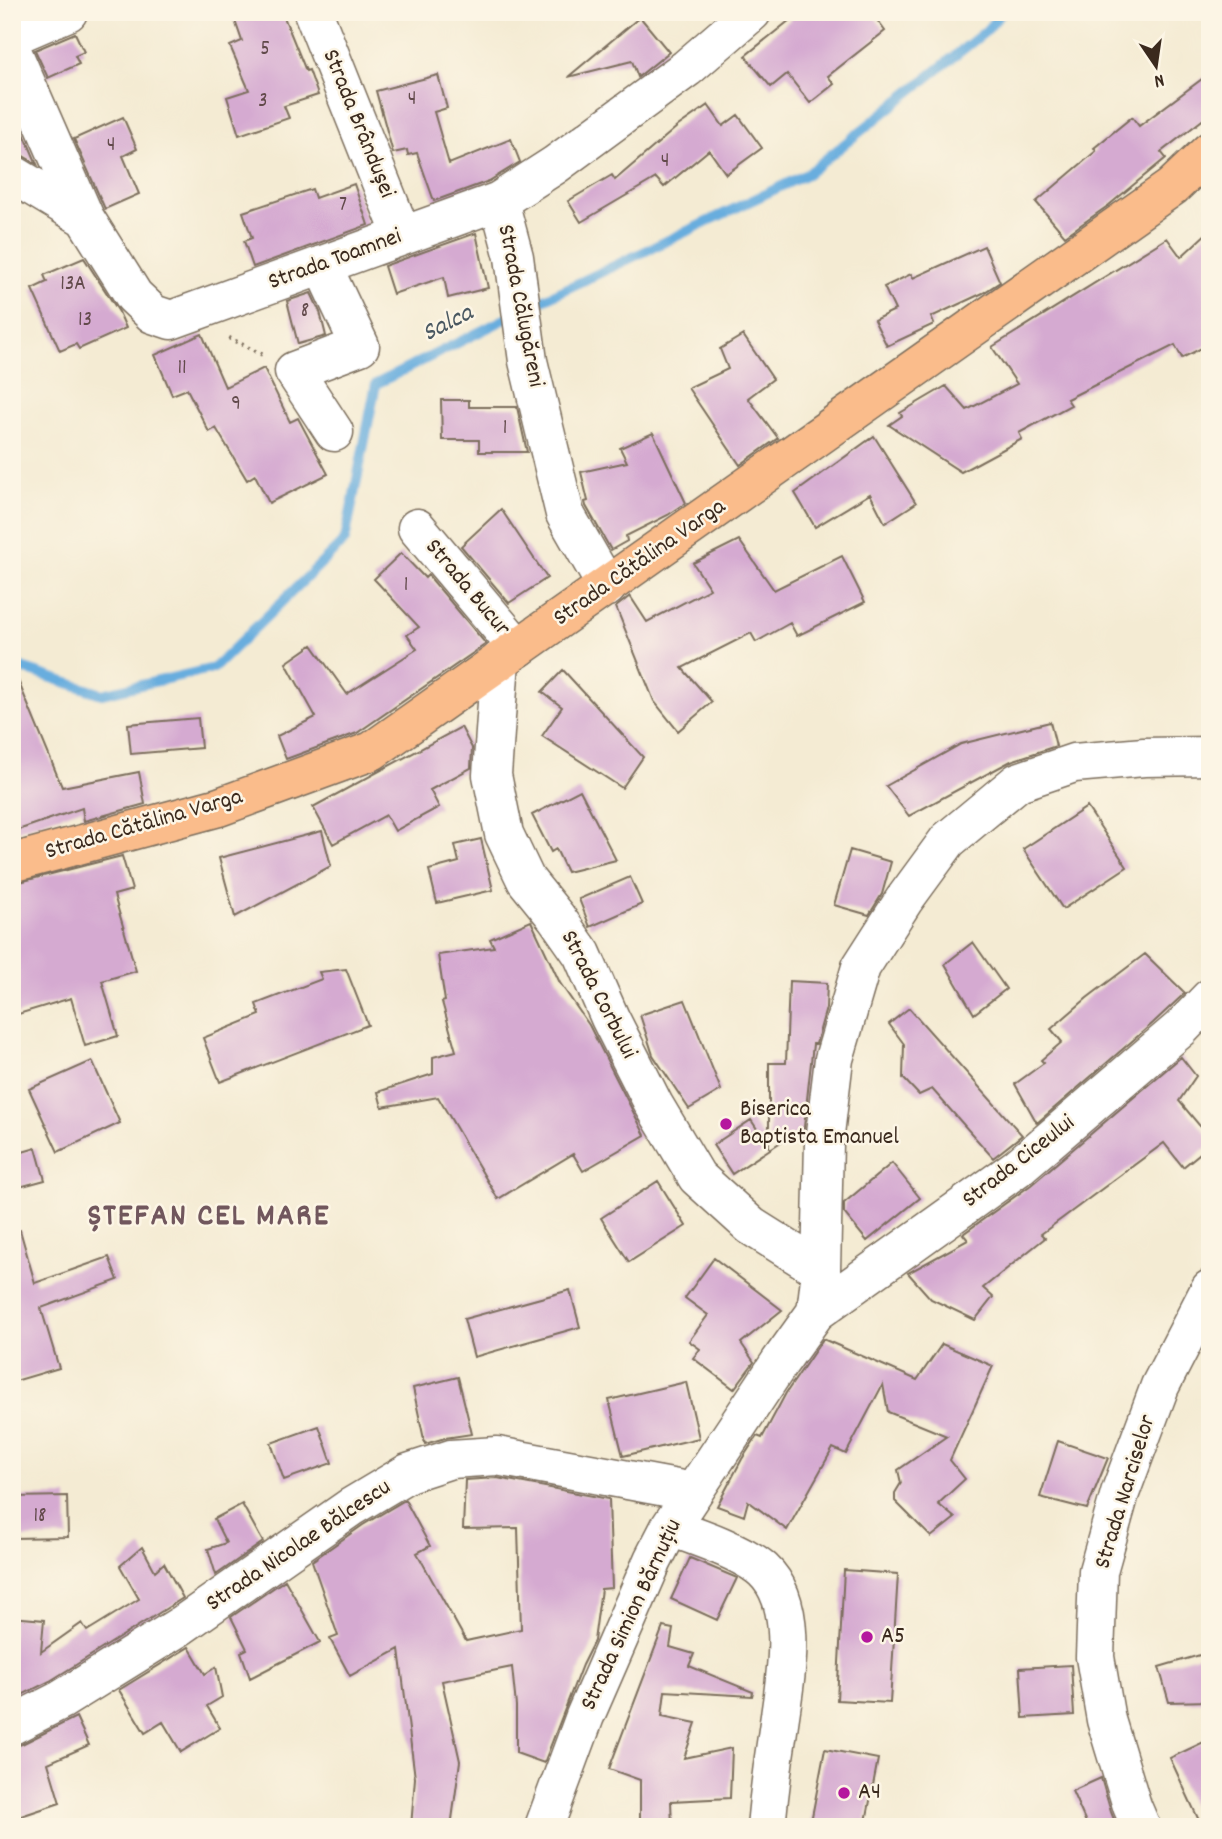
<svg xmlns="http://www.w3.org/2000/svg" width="1222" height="1839" viewBox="0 0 1222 1839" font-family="Dekko,sans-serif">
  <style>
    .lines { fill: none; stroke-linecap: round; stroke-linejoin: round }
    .stream { stroke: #67adde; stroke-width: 10 }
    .building { fill: #d5aad1 }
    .minor-casing { stroke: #7c6e5d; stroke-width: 41 }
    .major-casing { stroke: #7c6e5d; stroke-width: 41 }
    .path { stroke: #7c6e5d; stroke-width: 4.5; stroke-dasharray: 2 5; stroke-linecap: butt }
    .minor { stroke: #fff; stroke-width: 38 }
    .major { stroke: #fabc8b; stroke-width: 38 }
    .poi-dot { fill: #b5179e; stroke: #fcf5e5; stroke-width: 2.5 }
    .labels { text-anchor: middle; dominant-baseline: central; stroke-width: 5; stroke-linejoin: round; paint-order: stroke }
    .number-label { font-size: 21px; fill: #624a4b }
    .street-label { font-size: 24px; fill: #3b2a1e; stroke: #fcf5e5 }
    .poi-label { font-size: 24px; fill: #3b2a1e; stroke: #fcf5e5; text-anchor: start }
    .water-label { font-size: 26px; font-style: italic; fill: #4a5861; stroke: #fcf5e5 }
    .district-label { font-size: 32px; font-weight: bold; letter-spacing: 2px; fill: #71575d; stroke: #fcf5e5 }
  </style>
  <rect width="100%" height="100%" fill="#fcf5e5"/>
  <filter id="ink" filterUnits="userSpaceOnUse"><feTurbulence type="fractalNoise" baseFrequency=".0143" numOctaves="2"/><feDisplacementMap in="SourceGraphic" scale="14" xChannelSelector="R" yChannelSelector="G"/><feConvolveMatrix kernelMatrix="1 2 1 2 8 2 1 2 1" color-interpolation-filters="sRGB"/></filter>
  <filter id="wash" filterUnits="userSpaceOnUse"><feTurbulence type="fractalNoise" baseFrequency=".00686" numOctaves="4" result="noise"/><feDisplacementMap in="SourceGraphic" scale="28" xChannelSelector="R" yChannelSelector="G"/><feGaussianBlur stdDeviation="1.57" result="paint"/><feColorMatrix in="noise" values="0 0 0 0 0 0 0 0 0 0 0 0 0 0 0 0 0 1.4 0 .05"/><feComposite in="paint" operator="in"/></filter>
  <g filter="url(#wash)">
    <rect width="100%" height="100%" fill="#f4ebd3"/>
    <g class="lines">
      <path class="stream" d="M 528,307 L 807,174 L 986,31 L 1002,12
        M 12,665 L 102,694 L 214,668 L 345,540 L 376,384 L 515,314"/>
    </g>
    <g id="blocks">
      <path class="building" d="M 232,12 L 282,12 L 306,71 L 309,70 L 318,95 L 284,106 L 289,118 L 239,135 L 227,97 L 249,90 L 230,46 L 242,41 Z
        M 800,12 L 871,12 L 885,31 L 828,76 L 834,84 L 810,103 L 787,74 L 771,87 L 745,56 Z
        M 640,17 L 669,52 L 638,77 L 632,61 L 568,77 Z
        M 75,33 L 84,52 L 75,56 L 79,64 L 48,78 L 35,50 Z
        M 1210,73 L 1210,114 L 1161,152 L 1166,158 L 1109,205 L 1065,236 L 1036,202 L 1096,151 L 1094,148 L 1132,117 L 1139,126 Z
        M 438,75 L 447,108 L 434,112 L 449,164 L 511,139 L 520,162 L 489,181 L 434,201 L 417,153 L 408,155 L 407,150 L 393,153 L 376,91 Z
        M 708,105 L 723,126 L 738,115 L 762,148 L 726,174 L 709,150 L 664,187 L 656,178 L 581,222 L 568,201 L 612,175 L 615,180 L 678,126 Z
        M 12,106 L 37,164 L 20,154 L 12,139 Z
        M 123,117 L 137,149 L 123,156 L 139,194 L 105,209 L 74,139 Z
        M 354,184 L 368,225 L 253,267 L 244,241 L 252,238 L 243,212 L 312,189 L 315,198 Z
        M 1210,230 L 1210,344 L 1182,358 L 1175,345 L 1067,399 L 1071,405 L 1019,433 L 1022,439 L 961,472 L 889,425 L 902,416 L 900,413 L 946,386 L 967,410 L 1017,384 L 992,347 L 1167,238 L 1181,257 Z
        M 476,233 L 488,288 L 448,298 L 444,277 L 393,294 L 384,266 Z
        M 984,246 L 1000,282 L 983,293 L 931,317 L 934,324 L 887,346 L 874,320 L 895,310 L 884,287 L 911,274 L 913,278 Z
        M 84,258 L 119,312 L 126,328 L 79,349 L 76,344 L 60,351 L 32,289 L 47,282 L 44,275 Z
        M 311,293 L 320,312 L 326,336 L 298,344 L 287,301 Z
        M 202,334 L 225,387 L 264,368 L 290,422 L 298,418 L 328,474 L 269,503 L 255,475 L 247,480 L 216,428 L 209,432 L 187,389 L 172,395 L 155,355 Z
        M 743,335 L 773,379 L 748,398 L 778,438 L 740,465 L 688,388 L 728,369 L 720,349 Z
        M 441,400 L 469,400 L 469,407 L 517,407 L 527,452 L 479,452 L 479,440 L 442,440 Z
        M 653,433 L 686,503 L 668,515 L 626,536 L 627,541 L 611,550 L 586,506 L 585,502 L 588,501 L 581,472 L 627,462 L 620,448 Z
        M 874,436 L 916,503 L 885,523 L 870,494 L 815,527 L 795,493 Z
        M 501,509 L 547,578 L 509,603 L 461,546 Z
        M 739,540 L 774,590 L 842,556 L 865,602 L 797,636 L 790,623 L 756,642 L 751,633 L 682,668 L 712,702 L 678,731 L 654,701 L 616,607 L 630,596 L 647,622 L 710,589 L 693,563 Z
        M 401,553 L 425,578 L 428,575 L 486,644 L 357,733 L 286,759 L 277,736 L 316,717 L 286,663 L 312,645 L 347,694 L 417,649 L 407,635 L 419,627 L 374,579 Z
        M 12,666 L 62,787 L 139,772 L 145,804 L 84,821 L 82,808 L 12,832 Z
        M 563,670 L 643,757 L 622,788 L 542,736 L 562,707 L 542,692 Z
        M 198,718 L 201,748 L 131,754 L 128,724 Z
        M 1050,722 L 1056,746 L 1011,761 L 909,816 L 886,786 L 961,744 Z
        M 461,727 L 472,748 L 471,768 L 430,790 L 439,807 L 395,831 L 386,815 L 333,844 L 313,807 Z
        M 580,790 L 616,860 L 567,872 L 556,849 L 551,852 L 532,815 Z
        M 1087,807 L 1127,867 L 1063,909 L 1023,849 Z
        M 322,831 L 331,866 L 235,917 L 219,858 Z
        M 481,839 L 493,890 L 437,903 L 429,870 L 459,862 L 455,845 Z
        M 850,850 L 891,862 L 882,894 L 869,915 L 834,905 Z
        M 122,856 L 132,890 L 114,895 L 136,971 L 102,981 L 118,1036 L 85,1046 L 71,998 L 12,1016 L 12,884 Z
        M 630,877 L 642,904 L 590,927 L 579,899 Z
        M 531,921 L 560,983 L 589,1025 L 645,1135 L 583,1171 L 573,1154 L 498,1199 L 438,1097 L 382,1107 L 378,1092 L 433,1074 L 433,1057 L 456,1051 L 442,1002 L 445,1001 L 438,955 L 494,947 L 490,939 Z
        M 973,942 L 1006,989 L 974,1014 L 945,964 Z
        M 1145,954 L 1185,993 L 1153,1023 L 1037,1123 L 1015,1084 L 1044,1063 L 1041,1060 L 1062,1042 L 1051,1029 L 1087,998 Z
        M 346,969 L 368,1025 L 220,1082 L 203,1038 L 260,1015 L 256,1004 L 322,979 L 319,972 Z
        M 789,981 L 827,983 L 826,1008 L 816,1044 L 813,1044 L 803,1136 L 790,1136 L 732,1174 L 713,1145 L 751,1120 L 769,1147 L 769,1063 L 786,1063 Z
        M 685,1000 L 721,1090 L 689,1109 L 653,1055 L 640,1015 Z
        M 909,1008 L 1022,1135 L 993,1158 L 932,1089 L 919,1095 L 903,1078 L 904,1044 L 889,1024 Z
        M 1181,1057 L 1196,1076 L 1179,1101 L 1210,1138 L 1210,1145 L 1183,1167 L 1164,1143 L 1041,1234 L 1045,1238 L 983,1288 L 993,1297 L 975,1320 L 931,1299 L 908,1273 L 968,1240 L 963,1234 L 1031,1185 Z
        M 92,1061 L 120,1123 L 58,1152 L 29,1089 Z
        M 36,1148 L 45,1180 L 12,1189 L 12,1155 Z
        M 892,1163 L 920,1198 L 867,1241 L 844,1213 L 844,1203 Z
        M 658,1181 L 686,1226 L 629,1262 L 601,1218 Z
        M 20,1230 L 35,1283 L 109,1257 L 118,1280 L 41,1308 L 59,1368 L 12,1382 L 12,1231 Z
        M 714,1258 L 782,1310 L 741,1343 L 754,1362 L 734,1389 L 693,1358 L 700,1349 L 689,1341 L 708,1315 L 685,1298 Z
        M 570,1290 L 580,1327 L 474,1357 L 464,1319 Z
        M 823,1339 L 917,1380 L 942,1344 L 993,1366 L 950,1460 L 965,1479 L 938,1504 L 955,1518 L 931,1537 L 895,1501 L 895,1493 L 901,1483 L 898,1470 L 947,1436 L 888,1412 L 883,1384 L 846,1454 L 833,1448 L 787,1530 L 748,1501 L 744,1516 L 717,1506 L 742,1459 L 757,1436 L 762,1438 L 786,1393 Z
        M 458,1377 L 472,1434 L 445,1438 L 425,1444 L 413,1388 Z
        M 686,1382 L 699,1438 L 623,1456 L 609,1400 Z
        M 319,1426 L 332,1463 L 284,1480 L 271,1443 Z
        M 1058,1441 L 1108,1458 L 1087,1509 L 1040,1497 Z
        M 497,1478 L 609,1499 L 612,1588 L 601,1589 L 594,1641 L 582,1665 L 544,1763 L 516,1753 L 516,1706 L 512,1667 L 442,1681 L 460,1761 L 451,1827 L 411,1827 L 415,1778 L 399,1649 L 350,1676 L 330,1639 L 338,1636 L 312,1561 L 363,1525 L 405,1500 L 430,1546 L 417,1553 L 466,1641 L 521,1629 L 518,1528 L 463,1529 L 465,1480 Z
        M 67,1496 L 68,1537 L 12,1538 L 12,1497 Z
        M 242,1504 L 263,1542 L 216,1575 L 208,1549 L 226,1543 L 214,1519 Z
        M 142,1547 L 155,1571 L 164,1563 L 183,1598 L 50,1681 L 12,1700 L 12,1617 L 44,1620 L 41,1652 L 82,1623 L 87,1631 L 139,1599 L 120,1566 Z
        M 690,1558 L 737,1578 L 717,1620 L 671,1599 Z
        M 844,1570 L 898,1574 L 890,1703 L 837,1700 Z
        M 285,1580 L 320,1642 L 250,1678 L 241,1652 L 247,1649 L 231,1617 Z
        M 663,1627 L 673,1629 L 670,1647 L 694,1654 L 689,1666 L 753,1692 L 752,1696 L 665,1691 L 662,1716 L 696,1723 L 684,1758 L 732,1748 L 730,1798 L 671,1801 L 672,1827 L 640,1827 L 640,1780 L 609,1769 Z
        M 189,1647 L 205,1674 L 216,1667 L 222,1697 L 207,1706 L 220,1728 L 181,1752 L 163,1722 L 145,1733 L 119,1690 Z
        M 1210,1652 L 1210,1701 L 1169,1702 L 1159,1667 Z
        M 1071,1665 L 1074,1715 L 1023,1718 L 1020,1668 Z
        M 76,1717 L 89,1745 L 48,1763 L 60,1803 L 12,1819 L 12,1747 L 22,1744 Z
        M 1210,1739 L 1210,1827 L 1202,1827 L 1170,1758 Z
        M 825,1749 L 878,1759 L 865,1827 L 810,1827 Z
        M 1101,1778 L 1111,1812 L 1117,1827 L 1088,1827 L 1072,1791 Z"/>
    </g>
  </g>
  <g filter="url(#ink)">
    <use href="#blocks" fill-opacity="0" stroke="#7c6e5d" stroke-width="2"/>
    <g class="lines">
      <defs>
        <path id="minor" d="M 313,12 L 402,235
          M 12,36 L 68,12
          M 12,51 L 85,218
          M 12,174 L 85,218 L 134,296 L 153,314 L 171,320 L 499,201 L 555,165 L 687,68 L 752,12
          M 499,201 L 514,257 L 528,361 L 565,514 L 607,587
          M 322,265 L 360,346 L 294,371 L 334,432
          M 417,528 L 518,648
          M 500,660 L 492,775 L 504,834 L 526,880 L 556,917 L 582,954 L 610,1018 L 654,1105 L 697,1177 L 751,1226 L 821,1270
          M 816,1312 L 821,1270 L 824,1142 L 834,1059 L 861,967 L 904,900 L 948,840 L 1018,782 L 1074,763 L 1144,757 L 1210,756
          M 670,1527 C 696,1536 743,1552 763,1570 C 802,1606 784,1684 778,1730 C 773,1762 769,1795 766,1827
          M 12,1725 L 61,1700 L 182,1625 L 351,1507 L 408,1473 L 451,1459 L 497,1456 L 693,1492
          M 544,1827 L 585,1716 L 653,1560 L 670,1527 L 780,1362 L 816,1312 L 1017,1168 L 1180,1029 L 1210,998
          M 1141,1827 L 1132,1806 L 1106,1720 L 1095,1657 L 1098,1571 L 1120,1493 L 1160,1386 L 1210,1289"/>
        <path id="major" d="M 12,863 L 219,807 L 372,751 L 1172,187 L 1210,151"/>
      </defs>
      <use href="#minor" class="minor-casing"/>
      <use href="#major" class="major-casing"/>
      <path class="path" d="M 229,338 L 265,356"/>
      <use href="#minor" class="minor"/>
      <use href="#major" class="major"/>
    </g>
  </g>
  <g class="poi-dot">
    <circle cx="726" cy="1124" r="7"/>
    <circle cx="867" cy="1637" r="7"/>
    <circle cx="844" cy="1793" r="7"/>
  </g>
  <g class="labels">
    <g class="number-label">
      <text x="265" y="50">5</text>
      <text x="412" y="100">4</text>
      <text x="263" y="102">3</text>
      <text x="111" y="146">4</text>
      <text x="665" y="162">4</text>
      <text x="343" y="206">7</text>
      <text x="73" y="285">13A</text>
      <text x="305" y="312">8</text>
      <text x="85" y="321">13</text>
      <text x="182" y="369">11</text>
      <text x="236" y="405">9</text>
      <text x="505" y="429">1</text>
      <text x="406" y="586">1</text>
      <text x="40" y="1517">18</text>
    </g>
    <g class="street-label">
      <text transform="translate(358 124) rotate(68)">Strada Brândușei</text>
      <text transform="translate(335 260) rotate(-20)">Strada Toamnei</text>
      <text transform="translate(520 306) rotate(79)">Strada Călugăreni</text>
      <text transform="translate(640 563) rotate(-35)">Strada Cătălina Varga</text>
      <text transform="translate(467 588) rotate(50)">Strada Bucur</text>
      <text transform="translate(144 825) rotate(-16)">Strada Cătălina Varga</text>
      <text transform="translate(598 995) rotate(63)">Strada Corbului</text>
      <text transform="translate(1019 1162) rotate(-38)">Strada Ciceului</text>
      <text transform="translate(1126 1492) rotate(-73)">Strada Narciselor</text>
      <text transform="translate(299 1546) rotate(-34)">Strada Nicolae Bălcescu</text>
      <text transform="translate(632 1615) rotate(-65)">Strada Simion Bărnuțiu</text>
    </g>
    <g class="poi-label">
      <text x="740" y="1110">Biserica<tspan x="740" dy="28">Baptista Emanuel</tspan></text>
      <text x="881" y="1637">A5</text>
      <text x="858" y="1793">A4</text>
    </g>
    <g class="water-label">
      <text transform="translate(448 324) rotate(-27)">Salca</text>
    </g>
    <g class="district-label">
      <text x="209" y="1218">ȘTEFAN CEL MARE</text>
    </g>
  </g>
  <rect width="1222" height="1839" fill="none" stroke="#fcf5e5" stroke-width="42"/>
  <g transform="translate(1156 66) rotate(167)" stroke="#fcf5e5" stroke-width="5" paint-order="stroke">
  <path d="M0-5L12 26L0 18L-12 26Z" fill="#3b2a1e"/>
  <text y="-10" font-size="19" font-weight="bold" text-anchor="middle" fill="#3b2a1e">N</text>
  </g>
</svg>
